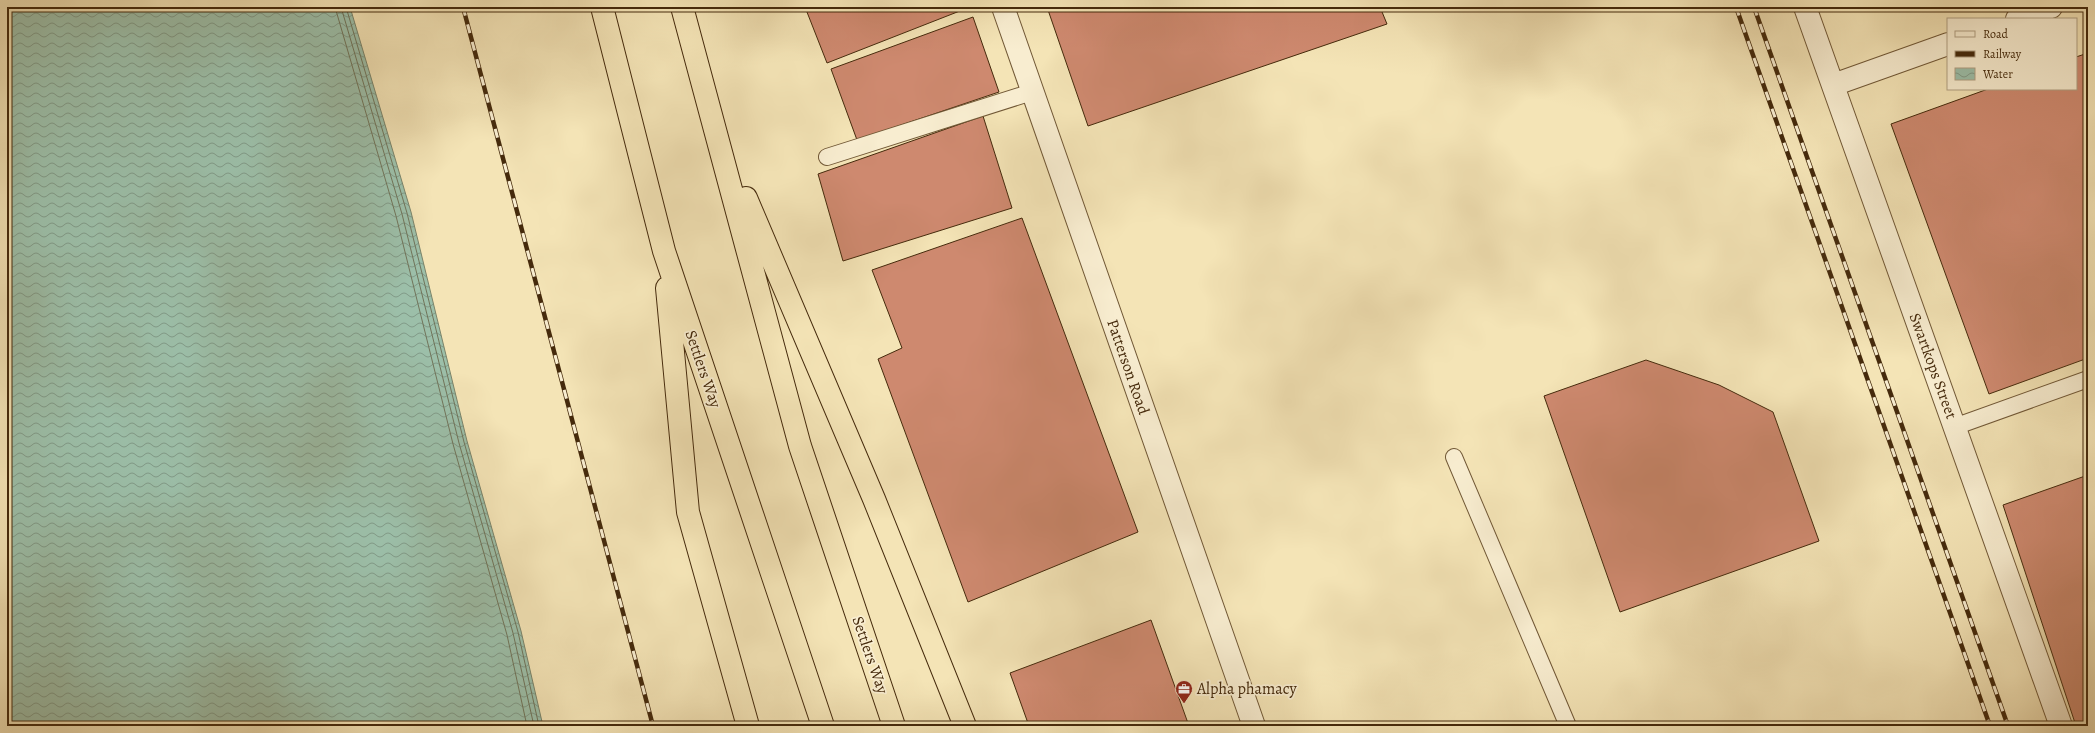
<svg xmlns="http://www.w3.org/2000/svg" width="2095" height="733" viewBox="0 0 2095 733" font-family="Alegreya,serif">
  <style>
    .water { fill: url(#water-waves); stroke: #79836a }
    .lines { fill: none; stroke-linecap: round; stroke-linejoin: round }
    .shore { stroke: #70745a; stroke-width: 1 }
    .building { fill: #ce896f; stroke: #452a0c }
    .service-casing { stroke: #715836; stroke-width: 18 }
    .minor-casing { stroke: #715836; stroke-width: 24 }
    .tertiary-casing { stroke: #715836; stroke-width: 24 }
    .motorway-casing { stroke: #452a0c; stroke-width: 24 }
    .service { stroke: #f8edd0; stroke-width: 16 }
    .minor { stroke: #f8edd0; stroke-width: 22 }
    .tertiary { stroke: #f8edd0; stroke-width: 22 }
    .motorway { stroke: #f4e4b6; stroke-width: 22 }
    .rail-casing { stroke: #452a0c; stroke-width: 4.5 }
    .rail { stroke: #f8edd0; stroke-width: 3; stroke-dasharray: 9; stroke-linecap: butt }
    .labels { text-anchor: middle; dominant-baseline: central; stroke-width: 3.5; stroke-linejoin: round; paint-order: stroke }
    .street-label { font-size: 16px; fill: #452a0c; stroke: #f8edd0 }
    .poi-label { font-size: 16px; fill: #452a0c; stroke: #f8edd0; text-anchor: start }
  </style>
  <defs>
    <pattern id="water-waves" width="16" height="10" patternUnits="userSpaceOnUse"><rect width="16" height="10" fill="#9cbfa9"/><path d="M0 5q4-4 8 0t8 0" fill="none" stroke="#819b88"/></pattern>
  </defs>
  <rect width="100%" height="100%" fill="#f4e4b6"/>
  <filter id="stains"><feTurbulence type="fractalNoise" baseFrequency=".005" numOctaves="4"/><feColorMatrix values="0 0 0 0 .2 0 0 0 0 .09 0 0 0 0 .02 0 0 0 .5 -.17"/></filter>
  <radialGradient id="worn" r=".72"><stop offset=".6" stop-color="#630" stop-opacity="0"/><stop offset="1" stop-color="#630" stop-opacity=".3"/></radialGradient>
  <path class="water" d="M 7,7 L 350,7 L 411,212 L 467,441 L 521,631 L 543,726 L 7,726 Z"/>
  <g class="lines">
    <path class="shore" d="M 335,7 L 396,216 L 453,444 L 507,635 L 527,726
      M 341,7 L 402,214 L 459,443 L 513,633 L 534,726
      M 346,7 L 407,213 L 464,442 L 518,632 L 539,726"/>
  </g>
  <path class="building" d="M 805,7 L 970,7 L 827,63 Z
    M 1047,7 L 1380,7 L 1387,24 L 1088,126 Z
    M 973,17 L 999,92 L 857,140 L 831,69 Z
    M 2088,53 L 2088,358 L 1989,394 L 1891,124 L 1988,89 L 2076,89 L 2076,57 Z
    M 983,116 L 1012,208 L 843,261 L 818,174 Z
    M 1022,218 L 1138,532 L 968,602 L 878,359 L 902,348 L 872,270 Z
    M 1646,360 L 1719,385 L 1773,412 L 1819,541 L 1620,612 L 1544,396 Z
    M 2088,475 L 2088,726 L 2076,726 L 2003,505 Z
    M 1151,620 L 1189,726 L 1029,726 L 1010,673 Z"/>
  <g class="lines">
    <defs>
      <path id="service" d="M 827,157 L 1032,92
        M 1954,427 L 2088,379
        M 1454,457 L 1568,726"/>
      <path id="minor" d="M 1805,7 L 2061,726
        M 2017,19 L 2051,7
        M 1833,85 L 1948,44"/>
      <path id="tertiary" d="M 1003,7 L 1254,726"/>
      <path id="motorway" d="M 602,7 L 664,251 L 823,726
        M 682,7 L 800,446 L 894,726
        M 746,198 L 874,499 L 965,726
        M 667,288 L 688,512 L 748,726"/>
    </defs>
    <use href="#service" class="service-casing"/>
    <use href="#minor" class="minor-casing"/>
    <use href="#tertiary" class="tertiary-casing"/>
    <use href="#motorway" class="motorway-casing"/>
    <use href="#service" class="service"/>
    <use href="#minor" class="minor"/>
    <use href="#tertiary" class="tertiary"/>
    <use href="#motorway" class="motorway"/>
    <defs>
      <path id="rail" d="M 463,7 L 653,726
        M 1736,7 L 1990,726
        M 1754,7 L 2008,726"/>
    </defs>
    <use href="#rail" class="rail-casing"/>
    <use href="#rail" class="rail"/>
  </g>
  <defs>
    <symbol id="office-pin" viewBox="-11 -11 22 30"><path d="M0 17L-7.5 6A9.5 9.5 0 1 1 7.5 6Z" fill="#8f2418" stroke="#f8edd0"/><path d="M-6-3h4V-5.5h4V-3h4V5H-6ZM-1-4.5V-3h2v-1.5ZM-6 0V1H6V0Z" fill="#fff"/></symbol>
  </defs>
  <g fill-rule="evenodd">
    <use href="#office-pin" x="1174" y="679" width="20" height="27"/>
  </g>
  <g class="labels">
    <g class="street-label">
      <text transform="translate(1933 366) rotate(70)">Swartkops Street</text>
      <text transform="translate(1128 367) rotate(71)">Patterson Road</text>
      <text transform="translate(703 369) rotate(71)">Settlers Way</text>
      <text transform="translate(870 655) rotate(71)">Settlers Way</text>
    </g>
    <g class="poi-label">
      <text x="1197" y="689">Alpha phamacy</text>
    </g>
  </g>
  <rect width="2095" height="733" fill="none" stroke="#f4e4b6" stroke-width="24"/>
  <rect x="8" y="8" width="2079" height="717" fill="none" stroke="#452a0c" stroke-width="2"/>
  <rect x="12" y="12" width="2071" height="709" fill="none" stroke="#452a0c"/>
  <rect x="1947" y="18" width="130" height="72" fill="#f8edd0" stroke="#b09f82"/>
  <rect x="1955" y="31" width="20" height="6" fill="#f8edd0" stroke="#b09f82"/>
  <text x="1983" y="38" font-size="12" fill="#452a0c">Road</text>
  <rect x="1955" y="51" width="20" height="6" fill="#452a0c" stroke="#b09f82"/>
  <text x="1983" y="58" font-size="12" fill="#452a0c">Railway</text>
  <rect x="1955" y="68" width="20" height="12" fill="url(#water-waves)" stroke="#b09f82"/>
  <text x="1983" y="78" font-size="12" fill="#452a0c">Water</text>
  <rect width="100%" height="100%" filter="url(#stains)"/>
  <rect width="100%" height="100%" fill="url(#worn)"/>
</svg>
